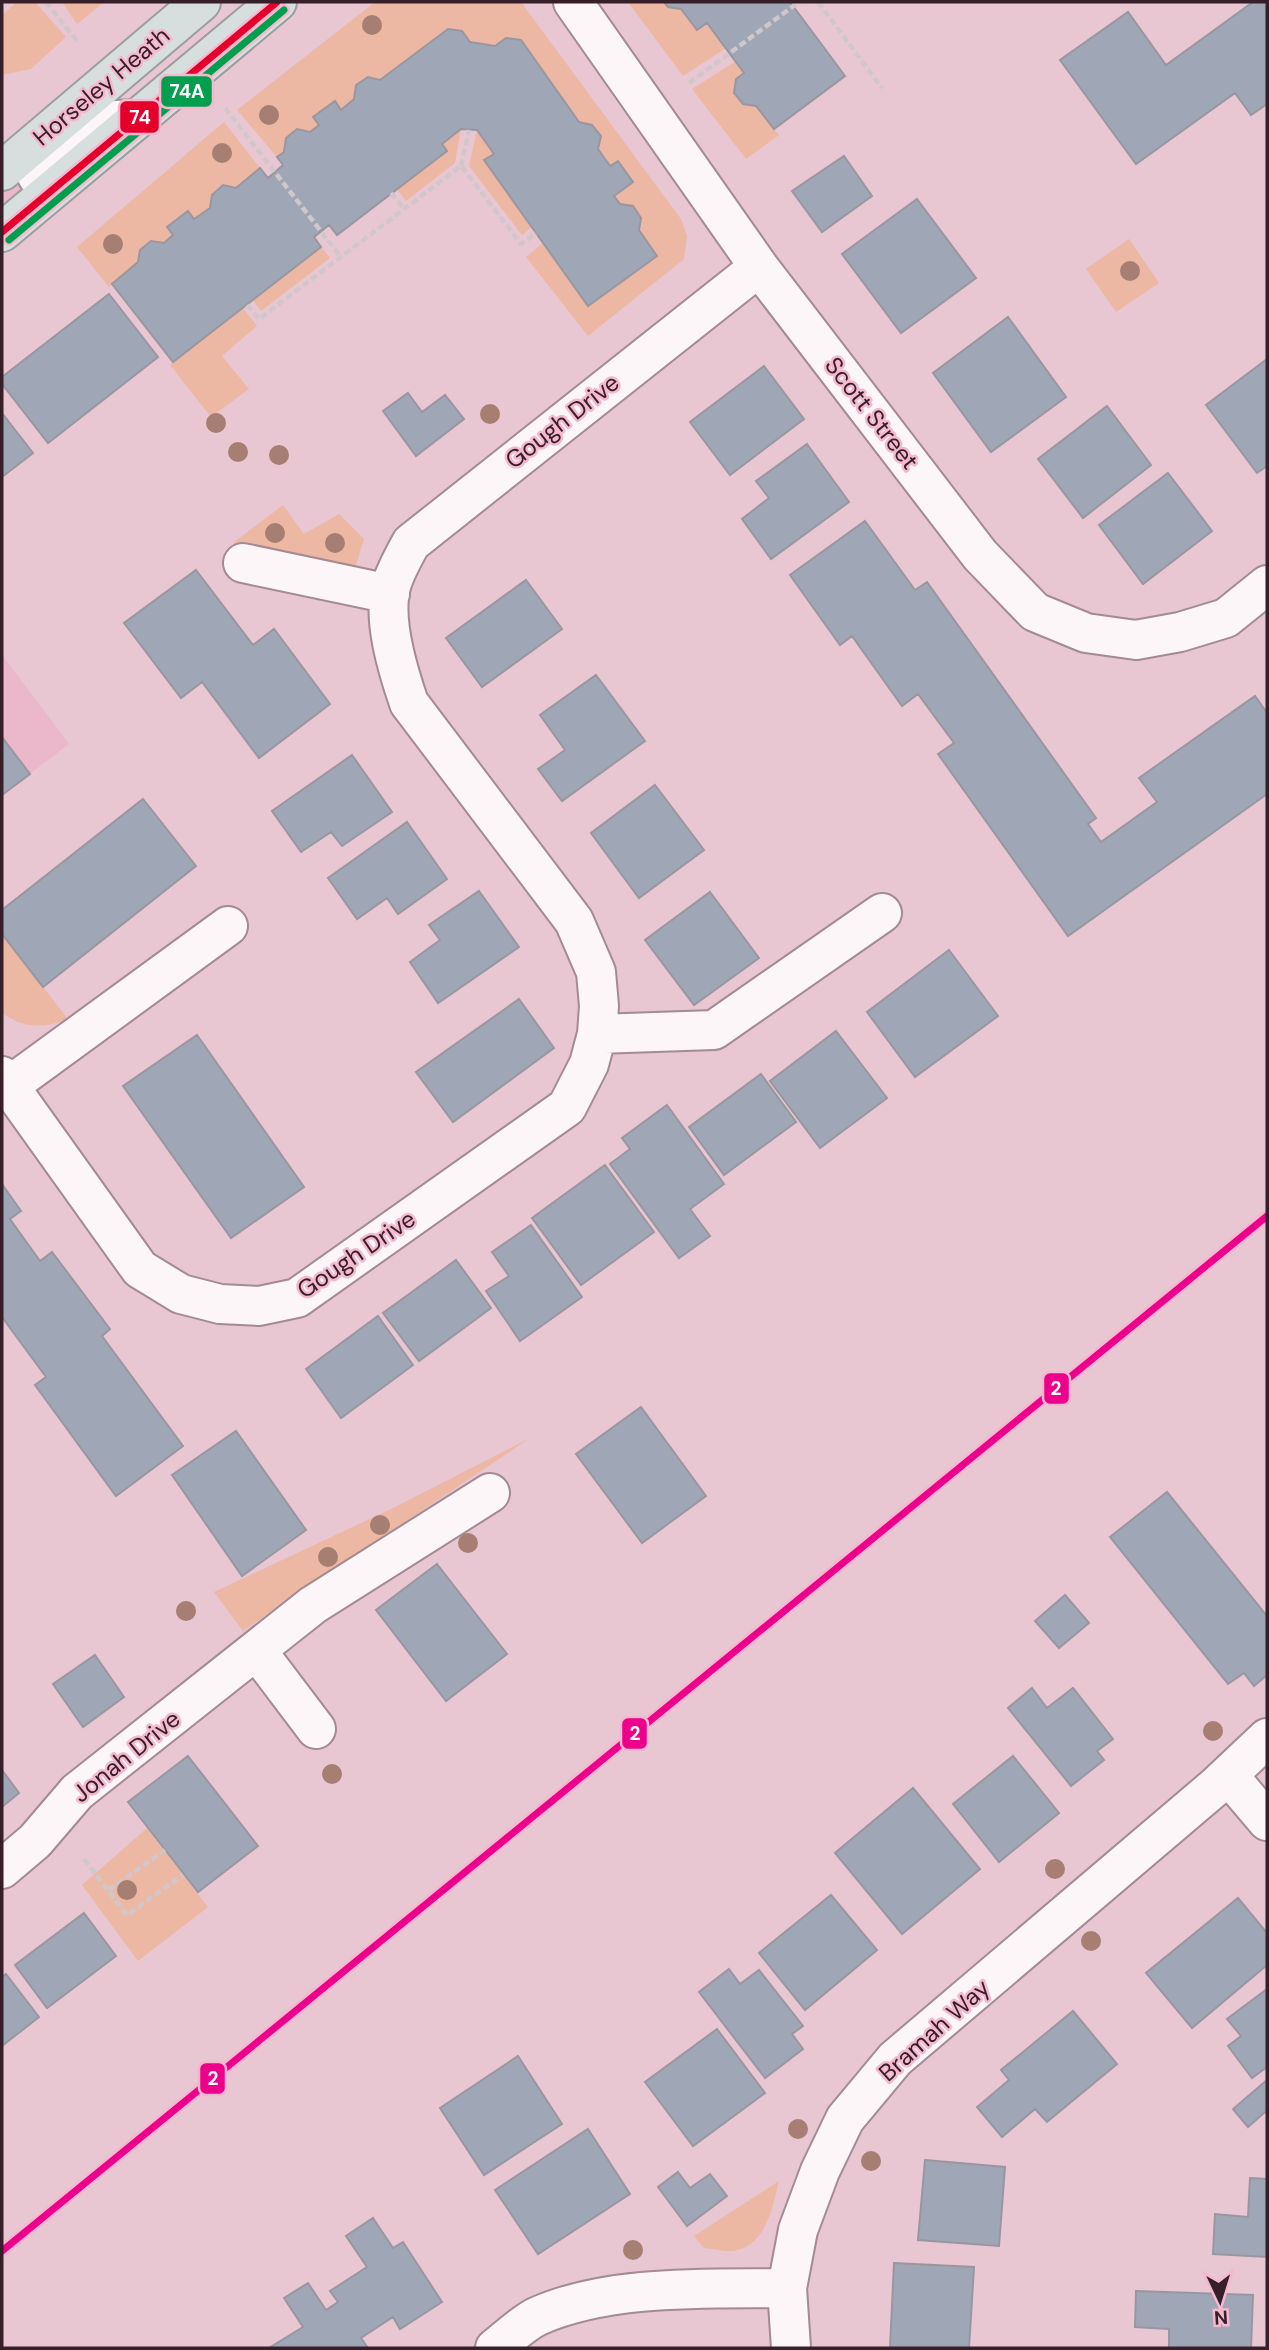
<svg xmlns="http://www.w3.org/2000/svg" width="1269" height="2350" viewBox="0 0 1269 2350" font-family="'DM Sans',sans-serif">
  <style>
    .built { fill: #ebb7ca }
    .green { fill: #ecb8a4 }
    .building { fill: #9fa7b6; stroke: #9a96a0; stroke-width: 2 }
    .lines { fill: none; stroke-linecap: round; stroke-linejoin: round }
    .minor-casing { stroke: #a38a93; stroke-width: 42 }
    .trunk-casing { stroke: #9c9d9f; stroke-width: 42 }
    .path { stroke: #d1c7ca; stroke-width: 4.5; stroke-dasharray: 7 3.5; stroke-linecap: butt }
    .minor { stroke: #fcf6f8; stroke-width: 38 }
    .trunk { stroke: #d7dfde; stroke-width: 38 }
    .bus-1-casing { stroke: #f5b9cf; stroke-width: 12 }
    .bus-2-casing { stroke: #f5b9cf; stroke-width: 12 }
    .bus-1 { stroke: #e4002b; stroke-width: 7 }
    .bus-2 { stroke: #039f4f; stroke-width: 7 }
    .tram-1-casing { stroke: #f5b9cf; stroke-width: 12 }
    .tram-1 { stroke: #ec008c; stroke-width: 7 }
    .tree { fill: #a67e72 }
    .labels { text-anchor: middle; dominant-baseline: central; stroke-width: 5; stroke-linejoin: round; paint-order: stroke }
    .street-label { font-size: 24px; fill: #361f28; stroke: #f5b9cf }
    .line-badge { stroke: #f5b9cf; stroke-width: 2.5 }
    .badge-label { font-size: 19px; text-anchor: middle; font-weight: bold; fill: #fff }
  </style>
  <rect width="100%" height="100%" fill="#e8c6d2"/>
  <path class="built" d="M 2,150 L 37,176 L 2,205 Z
    M 2,655 L 69,744 L 2,795 Z"/>
  <path class="green" d="M 17,2 L 35,2 L 66,37 L 31,69 L 2,75 L 2,15 Z
    M 62,2 L 104,2 L 77,24 Z
    M 375,2 L 521,2 L 681,219 L 687,236 L 684,259 L 588,336 L 526,257 L 543,243 L 588,306 L 657,256 L 639,230 L 641,218 L 633,207 L 620,204 L 614,196 L 633,182 L 618,161 L 610,166 L 598,149 L 601,136 L 592,125 L 579,122 L 520,40 L 506,38 L 495,46 L 470,42 L 462,31 L 448,29 L 380,80 L 368,77 L 356,85 L 354,99 L 341,110 L 335,102 L 319,125 L 310,132 L 297,129 L 286,138 L 284,152 L 277,157 L 237,110 Z
    M 628,2 L 664,2 L 668,7 C 697,11 709,25 726,48 L 683,76 Z
    M 736,61 L 744,73 L 736,79 L 734,93 L 743,104 L 756,106 L 779,135 L 746,159 L 692,89 Z
    M 224,122 L 260,168 L 236,188 L 223,185 L 212,195 L 210,208 L 194,219 L 188,211 L 167,227 L 173,235 L 164,243 L 151,241 L 140,249 L 138,262 L 109,287 L 77,247 Z
    M 461,129 L 455,163 L 406,201 L 397,189 L 447,151 L 442,144 Z
    M 477,130 L 494,154 L 485,160 L 532,227 L 522,235 L 469,166 Z
    M 1129,239 L 1159,283 L 1116,312 L 1086,269 Z
    M 321,247 L 330,258 L 261,311 L 253,300 Z
    M 243,308 L 257,326 L 222,356 L 249,389 L 211,417 L 170,365 Z
    M 283,505 L 304,534 L 339,514 L 364,539 L 354,572 L 233,543 Z
    M 2,934 L 68,1019 C 43,1029 23,1028 2,1013 Z
    M 530,1438 L 243,1631 L 214,1592 L 393,1508 Z
    M 147,1828 L 208,1907 L 138,1961 L 82,1885 Z
    M 779,2181 C 773,2206 766,2243 738,2250 C 728,2253 714,2249 704,2248 L 694,2236 Z"/>
  <path class="building" d="M 664,2 L 790,2 L 845,76 L 774,129 L 756,106 L 743,104 L 734,93 L 736,79 L 744,73 L 707,23 L 697,30 L 681,9 L 668,7 Z
    M 1253,2 L 1267,2 L 1267,104 L 1251,115 L 1235,93 L 1136,164 L 1060,60 L 1128,12 L 1166,65 Z
    M 448,29 L 462,31 L 470,42 L 495,46 L 506,38 L 521,40 L 579,122 L 592,125 L 601,136 L 598,149 L 610,166 L 618,161 L 633,182 L 614,196 L 620,204 L 633,206 L 641,218 L 639,230 L 657,256 L 588,306 L 484,160 L 494,154 L 477,130 L 461,129 L 442,144 L 447,151 L 337,235 L 329,225 L 314,237 L 321,247 L 173,362 L 112,284 L 138,262 L 140,250 L 151,241 L 164,243 L 173,235 L 167,227 L 188,211 L 194,219 L 210,208 L 212,195 L 223,185 L 236,188 L 260,168 L 268,178 L 283,165 L 277,157 L 284,152 L 286,138 L 297,129 L 310,132 L 319,125 L 313,117 L 335,101 L 341,110 L 354,99 L 356,85 L 368,77 L 380,80 Z
    M 844,156 L 872,196 L 822,232 L 792,191 Z
    M 917,199 L 976,278 L 901,333 L 842,254 Z
    M 109,294 L 158,357 L 48,443 L 2,384 L 2,377 Z
    M 1008,317 L 1066,397 L 991,452 L 933,373 Z
    M 1267,359 L 1267,466 L 1257,473 L 1206,405 Z
    M 764,366 L 804,419 L 730,475 L 690,422 Z
    M 408,393 L 422,412 L 445,395 L 464,419 L 416,456 L 383,411 Z
    M 1107,406 L 1151,465 L 1083,518 L 1038,459 Z
    M 2,413 L 33,453 L 2,477 Z
    M 807,444 L 849,502 L 771,559 L 742,519 L 769,498 L 756,481 Z
    M 1168,473 L 1212,531 L 1143,584 L 1099,525 Z
    M 865,521 L 915,590 L 927,582 L 1096,818 L 1088,824 L 1101,842 L 1157,802 L 1139,778 L 1255,696 L 1267,713 L 1267,794 L 1068,936 L 938,754 L 954,743 L 918,694 L 902,706 L 852,636 L 840,645 L 790,575 Z
    M 196,570 L 253,645 L 274,629 L 330,704 L 259,758 L 202,682 L 181,698 L 124,623 Z
    M 526,580 L 562,629 L 482,687 L 446,638 Z
    M 596,675 L 645,741 L 562,801 L 538,769 L 565,750 L 540,715 Z
    M 2,737 L 30,774 L 2,795 Z
    M 352,755 L 392,812 L 342,846 L 331,832 L 301,852 L 272,811 Z
    M 655,785 L 704,850 L 639,898 L 591,833 Z
    M 143,799 L 196,866 L 43,987 L 2,934 L 2,910 Z
    M 407,822 L 447,879 L 398,914 L 387,898 L 357,919 L 328,878 Z
    M 479,891 L 519,947 L 438,1003 L 410,962 L 440,940 L 429,925 Z
    M 710,892 L 759,958 L 694,1005 L 645,940 Z
    M 949,950 L 998,1016 L 915,1077 L 867,1012 Z
    M 519,999 L 554,1048 L 453,1122 L 416,1072 Z
    M 836,1031 L 887,1098 L 820,1148 L 770,1081 Z
    M 197,1035 L 304,1187 L 231,1238 L 123,1086 Z
    M 761,1074 L 796,1122 L 724,1175 L 689,1127 Z
    M 667,1105 L 724,1184 L 690,1209 L 710,1236 L 679,1258 L 610,1164 L 630,1149 L 622,1138 Z
    M 605,1165 L 654,1232 L 581,1285 L 532,1218 Z
    M 2,1184 L 21,1211 L 10,1219 L 40,1261 L 52,1252 L 110,1329 L 102,1336 L 183,1446 L 116,1496 L 35,1385 L 46,1377 L 2,1317 Z
    M 531,1225 L 582,1297 L 520,1341 L 486,1291 L 509,1276 L 492,1252 Z
    M 456,1260 L 491,1308 L 419,1361 L 383,1313 Z
    M 378,1316 L 413,1365 L 341,1418 L 306,1369 Z
    M 641,1407 L 706,1496 L 642,1543 L 576,1454 Z
    M 236,1431 L 306,1530 L 242,1576 L 172,1475 Z
    M 1167,1492 L 1267,1616 L 1267,1675 L 1254,1686 L 1244,1673 L 1228,1684 L 1110,1537 Z
    M 437,1564 L 507,1654 L 446,1701 L 376,1610 Z
    M 1065,1595 L 1089,1623 L 1059,1648 L 1035,1621 Z
    M 95,1655 L 124,1697 L 83,1727 L 53,1684 Z
    M 1032,1688 L 1047,1708 L 1073,1688 L 1113,1739 L 1097,1751 L 1104,1760 L 1071,1786 L 1008,1708 Z
    M 188,1756 L 258,1846 L 198,1892 L 128,1802 Z
    M 1013,1756 L 1059,1813 L 999,1862 L 953,1804 Z
    M 2,1770 L 19,1793 L 2,1807 Z
    M 913,1788 L 980,1869 L 902,1934 L 835,1853 Z
    M 831,1895 L 877,1950 L 805,2010 L 759,1953 Z
    M 1238,1898 L 1267,1933 L 1267,1965 L 1192,2028 L 1146,1973 Z
    M 84,1913 L 116,1956 L 47,2008 L 15,1965 Z
    M 729,1969 L 740,1984 L 759,1970 L 803,2026 L 792,2034 L 803,2049 L 765,2078 L 699,1992 Z
    M 6,1974 L 39,2017 L 2,2046 L 2,1977 Z
    M 1267,1989 L 1267,2067 L 1252,2078 L 1228,2046 L 1241,2036 L 1227,2019 Z
    M 1073,2011 L 1117,2064 L 1047,2122 L 1035,2109 L 1002,2137 L 977,2107 L 1009,2080 L 1001,2070 Z
    M 717,2029 L 765,2093 L 693,2146 L 645,2082 Z
    M 518,2056 L 562,2124 L 484,2175 L 440,2108 Z
    M 1267,2080 L 1267,2114 L 1265,2112 L 1248,2127 L 1233,2109 Z
    M 588,2129 L 630,2194 L 538,2254 L 495,2190 Z
    M 925,2160 L 1005,2167 L 999,2246 L 918,2240 Z
    M 678,2172 L 690,2188 L 710,2174 L 727,2196 L 687,2226 L 658,2187 Z
    M 1250,2178 L 1267,2179 L 1267,2257 L 1213,2254 L 1215,2214 L 1248,2217 Z
    M 373,2218 L 393,2248 L 403,2242 L 442,2302 L 400,2329 L 393,2317 L 361,2338 L 368,2348 L 269,2348 L 303,2327 L 284,2298 L 308,2283 L 326,2310 L 338,2302 L 330,2291 L 367,2267 L 346,2236 Z
    M 894,2263 L 974,2267 L 969,2348 L 890,2348 Z
    M 1136,2291 L 1253,2295 L 1251,2348 L 1169,2348 L 1169,2329 L 1135,2327 Z"/>
  <g class="lines">
    <defs>
      <path id="minor" d="M 573,2 L 759,267 L 980,555 L 1035,612 L 1086,633 L 1136,640 L 1180,632 L 1226,618 L 1267,585
        M 37,176 L 100,121 L 134,119
        M 243,563 L 390,594
        M 597,1034 L 714,1030 L 882,913
        M 2,1076 L 140,1269 L 181,1294 L 220,1304 L 259,1306 L 297,1298 L 567,1107 L 589,1064 L 597,1034 L 599,1006 L 596,972 L 574,921 L 409,703 C 398,671 381,617 392,583 C 396,570 404,556 411,543 L 759,267
        M 9,1086 L 228,926
        M 257,1651 L 316,1729
        M 1228,1775 L 1267,1821
        M 2,1869 L 35,1841 L 77,1792 L 313,1605 L 490,1493
        M 787,2288 L 791,2348
        M 495,2348 C 508,2338 523,2323 538,2316 C 610,2284 709,2289 787,2288 L 798,2230 L 820,2171 L 845,2119 L 895,2059 L 1215,1787 L 1267,1738"/>
      <path id="trunk" d="M 2,171 L 201,2
        M 2,232 L 277,2"/>
    </defs>
    <use href="#minor" class="minor-casing"/>
    <use href="#trunk" class="trunk-casing"/>
    <path class="path" d="M 46,2 L 78,42
      M 818,2 L 882,88
      M 689,83 L 799,2
      M 225,108 L 341,257
      M 461,166 L 469,130
      M 391,193 L 404,209
      M 247,305 L 259,319 L 461,166 L 521,244 L 536,233
      M 84,1859 L 127,1915 L 183,1875
      M 109,1890 L 165,1850"/>
    <use href="#minor" class="minor"/>
    <use href="#trunk" class="trunk"/>
    <defs>
      <path id="bus-1" d="M 2,232 L 277,2"/>
      <path id="bus-2" d="M 9,240 L 284,10"/>
    </defs>
    <use href="#bus-1" class="bus-1-casing"/>
    <use href="#bus-2" class="bus-2-casing"/>
    <use href="#bus-1" class="bus-1"/>
    <use href="#bus-2" class="bus-2"/>
    <defs>
      <path id="tram-1" d="M 2,2251 L 1267,1216"/>
    </defs>
    <use href="#tram-1" class="tram-1-casing"/>
    <use href="#tram-1" class="tram-1"/>
  </g>
  <g class="tree">
    <circle cx="372" cy="25" r="10"/>
    <circle cx="269" cy="115" r="10"/>
    <circle cx="222" cy="153" r="10"/>
    <circle cx="113" cy="244" r="10"/>
    <circle cx="1130" cy="271" r="10"/>
    <circle cx="490" cy="414" r="10"/>
    <circle cx="216" cy="423" r="10"/>
    <circle cx="238" cy="452" r="10"/>
    <circle cx="279" cy="455" r="10"/>
    <circle cx="275" cy="533" r="10"/>
    <circle cx="335" cy="543" r="10"/>
    <circle cx="380" cy="1525" r="10"/>
    <circle cx="468" cy="1543" r="10"/>
    <circle cx="328" cy="1557" r="10"/>
    <circle cx="186" cy="1611" r="10"/>
    <circle cx="1213" cy="1731" r="10"/>
    <circle cx="332" cy="1774" r="10"/>
    <circle cx="1055" cy="1869" r="10"/>
    <circle cx="127" cy="1890" r="10"/>
    <circle cx="1091" cy="1941" r="10"/>
    <circle cx="798" cy="2129" r="10"/>
    <circle cx="871" cy="2161" r="10"/>
    <circle cx="633" cy="2250" r="10"/>
  </g>
  <g class="labels">
    <g class="street-label">
      <text transform="translate(101 86) rotate(-40)">Horseley Heath</text>
      <text transform="translate(872 413) rotate(52)">Scott Street</text>
      <text transform="translate(562 421) rotate(-38)">Gough Drive</text>
      <text transform="translate(356 1254) rotate(-34)">Gough Drive</text>
      <text transform="translate(126 1756) rotate(-39)">Jonah Drive</text>
      <text transform="translate(934 2030) rotate(-42)">Bramah Way</text>
    </g>
  </g>
  <g class="line-badge">
    <rect x="160" y="75" width="53" height="33" rx="7" fill="#039f4f"/>
    <rect x="119" y="100" width="41" height="34" rx="7" fill="#e4002b"/>
    <rect x="1043" y="1372" width="27" height="33" rx="7" fill="#ec008c"/>
    <rect x="621" y="1717" width="27" height="33" rx="7" fill="#ec008c"/>
    <rect x="199" y="2062" width="27" height="33" rx="7" fill="#ec008c"/>
  </g>
  <g class="badge-label">
    <text x="187" y="98">74A</text>
    <text x="140" y="124">74</text>
    <text x="1056" y="1395">2</text>
    <text x="635" y="1740">2</text>
    <text x="213" y="2085">2</text>
  </g>
  <rect width="1269" height="2350" fill="none" stroke="#361f28" stroke-width="7"/>
  <g transform="translate(1220 2301) rotate(176)" stroke="#f5b9cf" stroke-width="5" paint-order="stroke">
  <path d="M0-5L12 26L0 18L-12 26Z" fill="#361f28"/>
  <text y="-10" font-size="19" font-weight="bold" text-anchor="middle" fill="#361f28">N</text>
  </g>
</svg>
